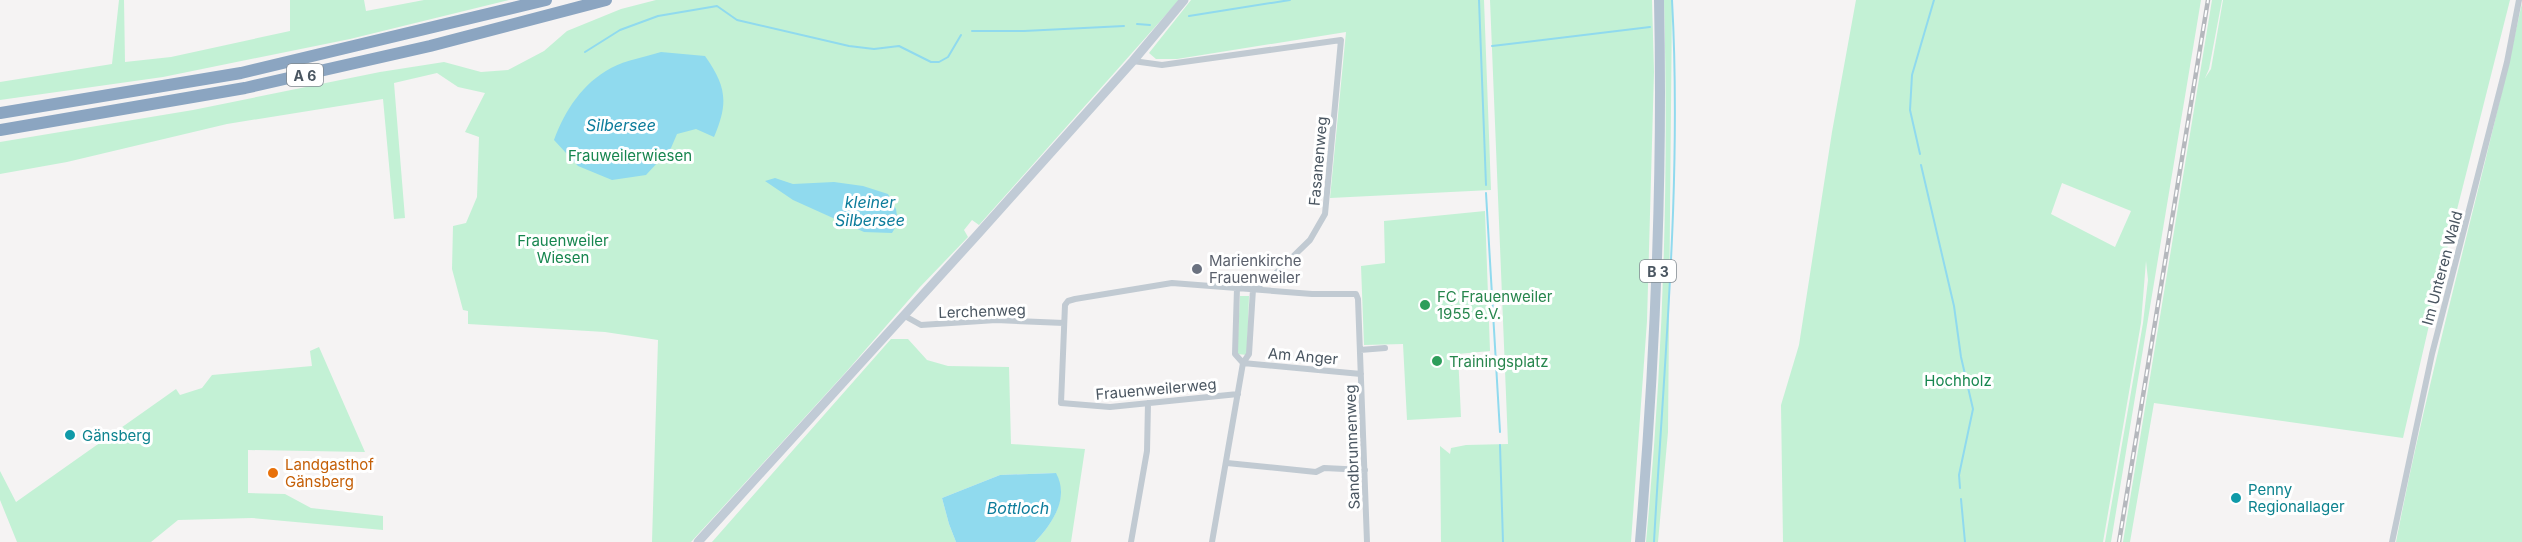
<svg xmlns="http://www.w3.org/2000/svg" width="2522" height="542" viewBox="0 0 2522 542" font-family="Inter,sans-serif">
  <style>
    .green { fill: #c3f1d5; fill-rule: evenodd }
    .water { fill: #90daee }
    .lines { fill: none; stroke-linecap: round; stroke-linejoin: round }
    .stream { stroke: #90daee; stroke-width: 2 }
    .minor { stroke: #c1cad2; stroke-width: 6 }
    .secondary { stroke: #c1cbd6; stroke-width: 9 }
    .primary { stroke: #b3c2d1; stroke-width: 10 }
    .motorway { stroke: #8ba5c1; stroke-width: 12 }
    .rail-casing { stroke: #b5b8bd; stroke-width: 4.5 }
    .rail { stroke: #fff; stroke-width: 2; stroke-dasharray: 7; stroke-linecap: butt }
    .worship-dot { fill: #6b7280; stroke: #fff; stroke-width: 2 }
    .leisure-dot { fill: #2e9e5b; stroke: #fff; stroke-width: 2 }
    .culture-dot { fill: #0f9aa8; stroke: #fff; stroke-width: 2 }
    .food-dot { fill: #e8710a; stroke: #fff; stroke-width: 2 }
    .labels { text-anchor: middle; dominant-baseline: central; stroke-width: 6; stroke-linejoin: round; paint-order: stroke }
    .shield { fill: #fff; stroke: #808990; stroke-width: 1.5 }
    .shield-label { font-size: 14px; font-weight: bold; fill: #4a5661 }
    .park-label { font-size: 15px; fill: #17864f; stroke: #fff }
    .street-label { font-size: 15px; fill: #4a5661; stroke: #fff }
    .worship-label { font-size: 15px; fill: #5b616d; stroke: #fff; text-anchor: start }
    .leisure-label { font-size: 15px; fill: #27864d; stroke: #fff; text-anchor: start }
    .culture-label { font-size: 15px; fill: #0d838f; stroke: #fff; text-anchor: start }
    .food-label { font-size: 15px; fill: #c56008; stroke: #fff; text-anchor: start }
    .water-label { font-size: 16px; font-style: italic; fill: #0c7c9b; stroke: #fff }
  </style>
  <rect width="100%" height="100%" fill="#f5f3f3"/>
  <path class="green" d="M 119,0 L 124,0 L 125,62 L 171,57 L 290,31 L 290,0 L 364,0 L 366,11 L 424,0 L 509,0 L 350,39 L 163,77 L 0,100 L 0,82 L 112,64 Z
    M 656,0 L 1179,0 L 979,225 L 972,220 L 964,230 L 968,237 L 920,287 L 846,372 L 691,542 L 652,542 L 658,340 L 605,332 L 468,324 L 468,311 L 463,310 L 452,269 L 453,226 L 466,223 L 477,197 L 479,137 L 465,132 L 485,93 L 458,87 L 437,73 L 394,83 L 405,218 L 394,219 L 383,99 L 227,124 L 67,162 L 0,174 L 0,142 L 193,110 L 380,72 L 444,62 L 481,72 L 508,70 L 544,51 L 567,31 L 621,9 Z
    M 1191,0 L 1484,0 L 1491,190 L 1330,198 L 1346,32 L 1177,59 L 1156,59 L 1149,53 Z
    M 1490,0 L 1652,0 L 1654,72 L 1647,321 L 1631,542 L 1441,542 L 1440,446 L 1450,454 L 1451,448 L 1466,445 L 1508,444 Z
    M 1664,0 L 1672,0 L 1668,432 L 1658,542 L 1646,542 C 1663,362 1669,181 1664,0 Z
    M 1856,0 L 2201,0 L 2111,542 L 2105,542 L 2143,323 L 2148,280 L 2146,261 L 2141,323 L 2103,542 L 1783,542 L 1781,405 L 1799,345 L 1832,132 ZM 2062,183 L 2131,211 L 2115,247 L 2051,214 Z
    M 2212,0 L 2222,0 L 2209,69 L 2205,78 L 2211,69 L 2223,0 L 2510,0 L 2442,269 L 2403,438 L 2154,403 L 2130,542 L 2123,542 Z
    M 2522,3 L 2522,542 L 2396,542 C 2431,361 2483,184 2522,3 Z
    M 1485,211 L 1490,351 L 1458,354 L 1461,417 L 1407,420 L 1403,344 L 1364,345 L 1361,266 L 1385,263 L 1384,221 Z
    M 1240,296 L 1249,296 L 1247,355 L 1237,354 Z
    M 891,339 L 908,339 L 927,360 L 948,366 L 1009,367 L 1011,444 L 1085,449 L 1071,542 L 1035,542 C 1052,524 1070,497 1055,473 L 1000,475 L 942,498 L 949,524 L 956,542 L 712,542 Z
    M 319,347 L 365,452 L 248,450 L 248,493 L 285,494 L 311,508 L 383,516 L 383,530 L 252,518 L 178,520 L 151,542 L 17,542 L 0,500 L 0,471 L 16,502 L 176,389 L 180,395 L 202,388 L 212,375 L 312,366 L 310,351 Z"/>
  <path class="water" d="M 661,52 L 705,56 C 726,86 729,102 714,137 L 696,129 L 677,134 L 671,148 L 646,175 L 612,180 L 578,166 L 554,140 C 565,110 583,83 611,68 C 626,60 645,57 661,52 Z
    M 775,178 L 793,184 L 834,182 L 863,186 L 888,194 L 896,209 L 898,223 L 892,233 L 864,232 L 793,200 L 765,181 Z
    M 1056,473 C 1070,498 1052,524 1035,542 L 956,542 L 949,524 L 942,498 L 1000,475 Z"/>
  <g class="lines">
    <path class="stream" d="M 1479,0 L 1486,185
      M 1189,16 L 1290,0
      M 1137,24 L 1150,25
      M 972,31 L 1024,31 L 1124,26
      M 1492,46 L 1650,27
      M 585,52 L 620,30 L 658,16 L 717,6 L 737,20 L 849,46 L 874,49 L 899,46 L 931,62 L 939,62 L 948,57 L 961,35
      M 1920,154 L 1910,110 L 1912,75 L 1934,0
      M 1921,165 L 1954,306 L 1961,357 L 1973,409 L 1959,475 L 1960,488
      M 1486,193 L 1500,432
      M 1500,445 L 1503,542
      M 1961,499 L 1965,542
      M 1654,542 C 1664,362 1682,180 1672,0"/>
    <path class="minor" d="M 1133,61 L 1162,65 L 1341,40 L 1325,214 L 1310,240 L 1272,277 L 1253,289
      M 1237,288 L 1235,354 L 1243,363
      M 903,315 L 921,325 L 996,320 L 1064,323
      M 1360,350 L 1385,348
      M 1243,363 L 1361,374
      M 1238,394 L 1110,407 L 1061,403 L 1065,305 L 1068,301 L 1075,299 L 1172,283 L 1312,294 L 1356,294 L 1358,299 L 1367,542
      M 1227,463 L 1316,472 L 1324,468 L 1365,470
      M 1131,542 L 1147,451 L 1148,403
      M 1212,542 L 1243,363 L 1249,354 L 1253,289
      M 2392,542 L 2432,354 L 2507,62 L 2519,0"/>
    <path class="secondary" d="M 698,542 L 978,234 L 1133,61 L 1184,0"/>
    <path class="primary" d="M 1640,542 C 1655,361 1663,181 1659,0"/>
    <path class="motorway" d="M 0,113 L 241,73 L 546,0
      M 0,130 L 245,88 L 430,46 L 606,0"/>
    <defs>
      <path id="rail" d="M 2119,542 L 2208,0"/>
    </defs>
    <use href="#rail" class="rail-casing"/>
    <use href="#rail" class="rail"/>
  </g>
  <circle class="worship-dot" cx="1197" cy="269" r="6"/>
  <g class="leisure-dot">
    <circle cx="1425" cy="305" r="6"/>
    <circle cx="1437" cy="361" r="6"/>
  </g>
  <g class="culture-dot">
    <circle cx="70" cy="435" r="6"/>
    <circle cx="2236" cy="498" r="6"/>
  </g>
  <circle class="food-dot" cx="273" cy="473" r="6"/>
  <g class="labels">
    <g class="shield">
      <rect x="287" y="64" width="36" height="22" rx="4.5"/>
      <rect x="1640" y="260" width="36" height="22" rx="4.5"/>
    </g>
    <g class="shield-label">
      <text x="305" y="75">A 6</text>
      <text x="1658" y="271">B 3</text>
    </g>
    <g class="park-label">
      <text x="630" y="155">Frauweilerwiesen</text>
      <text x="563" y="240">Frauenweiler<tspan x="563" dy="17">Wiesen</tspan></text>
      <text x="1958" y="380">Hochholz</text>
    </g>
    <g class="street-label">
      <text transform="translate(1318 161) rotate(-85)">Fasanenweg</text>
      <text transform="translate(2442 268) rotate(-75)">Im Unteren Wald</text>
      <text transform="translate(982 311) rotate(-2)">Lerchenweg</text>
      <text transform="translate(1303 356) rotate(5)">Am Anger</text>
      <text transform="translate(1156 389) rotate(-5)">Frauenweilerweg</text>
      <text transform="translate(1352 447) rotate(-92)">Sandbrunnenweg</text>
    </g>
    <g class="worship-label">
      <text x="1209" y="260">Marienkirche<tspan x="1209" dy="17">Frauenweiler</tspan></text>
    </g>
    <g class="leisure-label">
      <text x="1437" y="296">FC Frauenweiler<tspan x="1437" dy="17">1955 e.V.</tspan></text>
      <text x="1449" y="361">Trainingsplatz</text>
    </g>
    <g class="culture-label">
      <text x="82" y="435">Gänsberg</text>
      <text x="2248" y="489">Penny<tspan x="2248" dy="17">Regionallager</tspan></text>
    </g>
    <g class="food-label">
      <text x="285" y="464">Landgasthof<tspan x="285" dy="17">Gänsberg</tspan></text>
    </g>
    <g class="water-label">
      <text x="621" y="125">Silbersee</text>
      <text x="870" y="202">kleiner<tspan x="870" dy="18">Silbersee</tspan></text>
      <text x="1018" y="508">Bottloch</text>
    </g>
  </g>
</svg>
